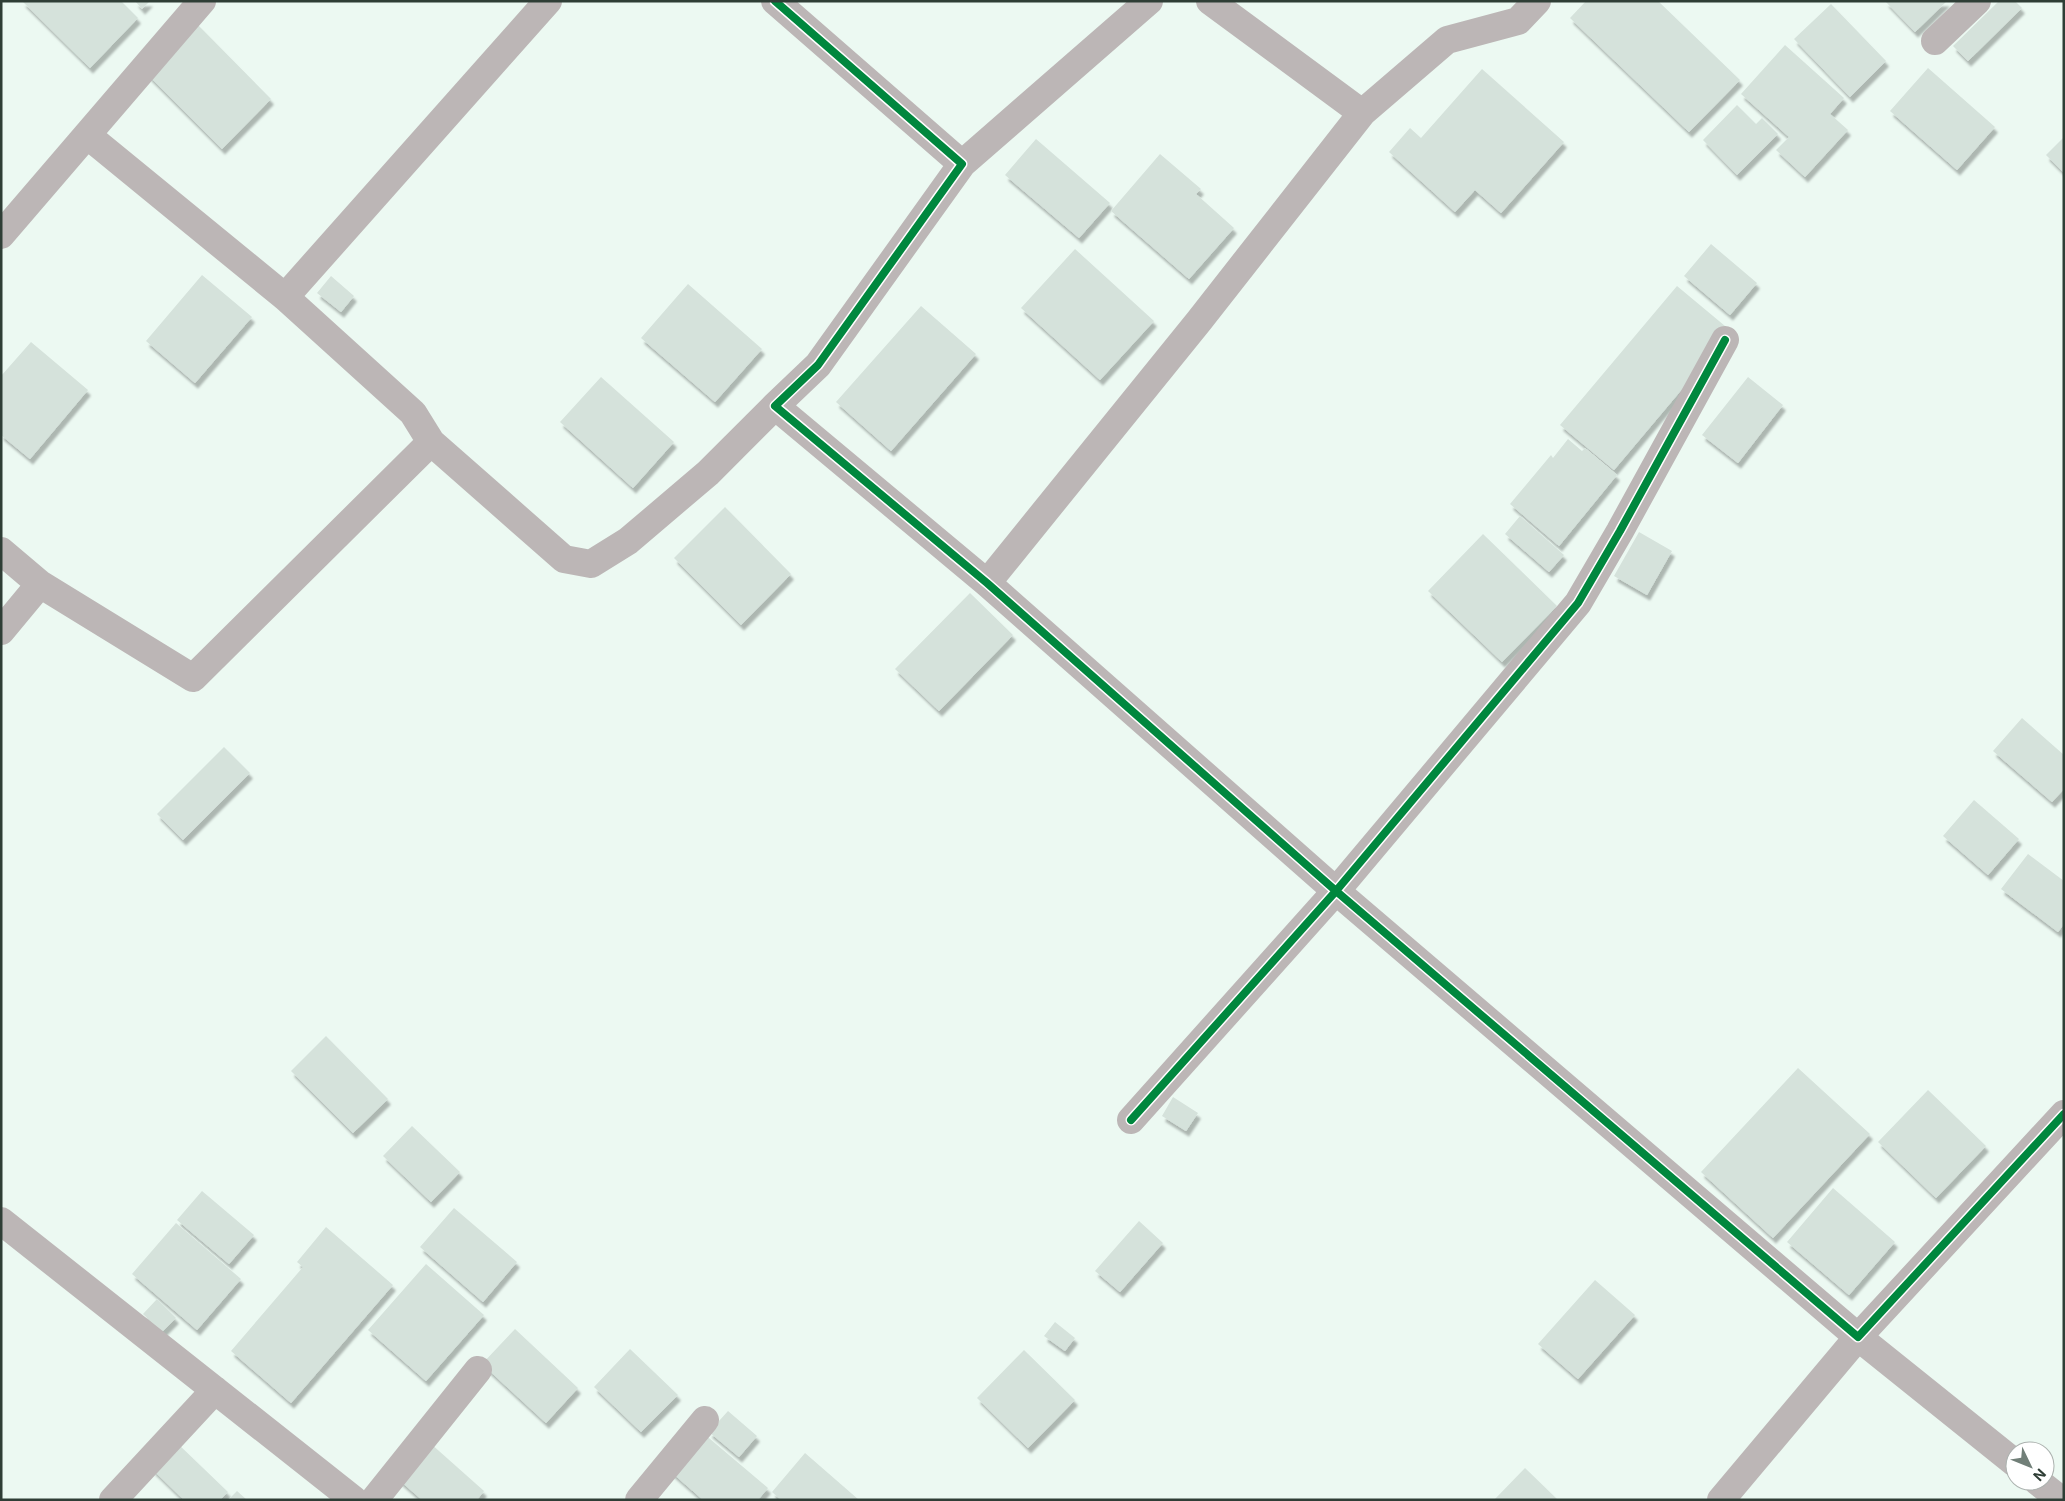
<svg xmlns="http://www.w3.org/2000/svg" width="2065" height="1501" viewBox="0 0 2065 1501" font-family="Inter,sans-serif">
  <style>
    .building { fill: #d5e2db; filter: url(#shadow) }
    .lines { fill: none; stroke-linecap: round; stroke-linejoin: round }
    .minor { stroke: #bcb6b6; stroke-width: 28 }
    .cycleway-casing { stroke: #fff; stroke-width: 11 }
    .cycleway { stroke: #00873e; stroke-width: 8 }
  </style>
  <defs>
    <filter id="shadow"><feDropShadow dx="3" dy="5.5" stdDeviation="1" flood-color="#0004"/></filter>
  </defs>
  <rect width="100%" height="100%" fill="#ecf9f2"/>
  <path class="building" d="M 22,1 L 121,1 L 138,18 L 90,68 Z
    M 135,1 L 150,1 L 142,9 Z
    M 1586,1 L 1658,1 L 1740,80 L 1689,132 L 1570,18 Z
    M 1885,1 L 1947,1 L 1915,32 Z
    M 1999,1 L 2015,1 L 2022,8 L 1968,61 L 1953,46 Z
    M 1831,4 L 1886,61 L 1850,97 L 1794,39 Z
    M 198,25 L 271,99 L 222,149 L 148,75 Z
    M 1785,45 L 1844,98 L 1830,114 L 1848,130 L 1805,177 L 1776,150 L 1789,137 L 1741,94 Z
    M 1928,68 L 1995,127 L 1957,170 L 1890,111 Z
    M 1482,69 L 1564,142 L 1501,213 L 1475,190 L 1455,212 L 1389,152 L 1410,128 L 1421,138 Z
    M 1737,105 L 1756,124 L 1762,118 L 1778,134 L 1737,175 L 1703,140 Z
    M 2064,137 L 2064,173 L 2046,155 Z
    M 1036,139 L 1110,203 L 1079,238 L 1005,175 Z
    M 1160,154 L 1201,189 L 1196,194 L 1234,228 L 1189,279 L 1111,211 Z
    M 1711,244 L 1757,283 L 1730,315 L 1684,276 Z
    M 1075,249 L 1154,321 L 1100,380 L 1021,308 Z
    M 202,275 L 252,317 L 195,383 L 146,341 Z
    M 331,276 L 354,296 L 341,312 L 317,293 Z
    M 688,284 L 762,349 L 715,402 L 641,338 Z
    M 1677,286 L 1731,331 L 1614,470 L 1560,425 Z
    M 921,306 L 976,354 L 891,451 L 836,402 Z
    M 31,342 L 88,390 L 30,459 L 1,435 L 1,376 Z
    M 601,377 L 674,442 L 633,488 L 560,422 Z
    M 1748,377 L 1783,405 L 1738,463 L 1702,435 Z
    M 1568,439 L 1582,451 L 1585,448 L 1617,475 L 1559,546 L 1510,504 L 1551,455 L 1553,458 Z
    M 725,507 L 791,574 L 741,625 L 674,558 Z
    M 1520,516 L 1564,555 L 1549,572 L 1505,534 Z
    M 1639,532 L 1672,551 L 1647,595 L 1614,576 Z
    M 1483,534 L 1557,606 L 1502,662 L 1428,591 Z
    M 970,593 L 1013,635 L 939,711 L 895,669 Z
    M 2022,718 L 2064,755 L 2064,789 L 2052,802 L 1993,751 Z
    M 224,747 L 250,773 L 183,840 L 157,814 Z
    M 1974,800 L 2019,839 L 1988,875 L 1943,836 Z
    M 2028,854 L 2064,881 L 2064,924 L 2058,932 L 2001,889 Z
    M 326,1036 L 388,1099 L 353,1133 L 291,1071 Z
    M 1798,1068 L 1870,1134 L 1773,1238 L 1701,1172 Z
    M 1928,1090 L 1986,1146 L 1936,1198 L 1878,1142 Z
    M 1173,1097 L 1198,1113 L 1186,1131 L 1162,1116 Z
    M 412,1126 L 460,1172 L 431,1202 L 383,1156 Z
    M 1833,1188 L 1895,1242 L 1849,1295 L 1787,1242 Z
    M 202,1191 L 254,1235 L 229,1264 L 177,1220 Z
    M 454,1208 L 517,1262 L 483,1302 L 420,1247 Z
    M 1139,1221 L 1163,1243 L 1120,1292 L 1095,1271 Z
    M 176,1223 L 241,1279 L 197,1330 L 132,1274 Z
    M 326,1227 L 393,1285 L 291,1403 L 231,1351 L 303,1267 L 297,1262 Z
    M 426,1264 L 484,1315 L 426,1381 L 368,1330 Z
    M 1595,1280 L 1635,1315 L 1578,1379 L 1538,1344 Z
    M 157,1299 L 176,1318 L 162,1332 L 143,1314 Z
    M 1055,1322 L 1075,1338 L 1065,1351 L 1044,1336 Z
    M 515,1329 L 578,1388 L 546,1423 L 482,1364 Z
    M 630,1349 L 678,1395 L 641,1432 L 594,1387 Z
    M 1024,1350 L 1075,1400 L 1028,1448 L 977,1398 Z
    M 728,1411 L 757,1436 L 739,1457 L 709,1432 Z
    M 703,1433 L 768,1488 L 758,1500 L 703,1500 L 670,1471 Z
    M 177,1443 L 228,1492 L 220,1500 L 184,1500 L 152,1469 Z
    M 430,1443 L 484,1491 L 477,1500 L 422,1500 L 398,1479 Z
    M 805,1453 L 859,1500 L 781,1500 L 772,1492 Z
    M 1525,1468 L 1558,1500 L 1494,1500 Z
    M 237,1491 L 247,1500 L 228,1500 Z"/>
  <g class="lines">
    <path class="minor" d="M 775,1 L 962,164 L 818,365 L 775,406 L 987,583 L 1336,891 L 1858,1337 L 2064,1114
      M 1210,1 L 1362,113
      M 1935,41 L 1977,1
      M 87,135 L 285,297 L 413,413 L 431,442 L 564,559 L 591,564 L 628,541 L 708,473 L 775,406
      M 962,164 L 1149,1
      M 1,235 L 202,1
      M 285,297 L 548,1
      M 1,551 L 40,584 L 193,678 L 431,442
      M 987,583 L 1199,321 L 1362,113 L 1447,40 L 1518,21 L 1537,1
      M 1,631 L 40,584
      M 1131,1120 L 1336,891 L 1578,603 L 1620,531 L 1725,340
      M 1,1221 L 354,1500
      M 2037,1481 L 2061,1500
      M 113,1500 L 215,1390
      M 374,1500 L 478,1370
      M 639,1500 L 705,1420
      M 1721,1500 L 1858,1337 L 2015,1463"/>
    <defs>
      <path id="cycleway" d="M 775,1 L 962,164 L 818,365 L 775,406 L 987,583 L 1336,891 L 1858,1337 L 2064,1114
        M 1131,1120 L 1336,891 L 1578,603 L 1620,531 L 1725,340"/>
    </defs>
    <use href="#cycleway" class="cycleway-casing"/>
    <use href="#cycleway" class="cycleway"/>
  </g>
  <rect width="2065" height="1501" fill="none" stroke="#2f3e36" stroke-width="5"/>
  <g transform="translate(2030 1466) rotate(133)"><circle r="24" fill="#ffffff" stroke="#acb2af"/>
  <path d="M0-4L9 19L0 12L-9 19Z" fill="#717f78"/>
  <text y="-8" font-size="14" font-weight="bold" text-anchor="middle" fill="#2f3e36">N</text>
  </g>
</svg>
